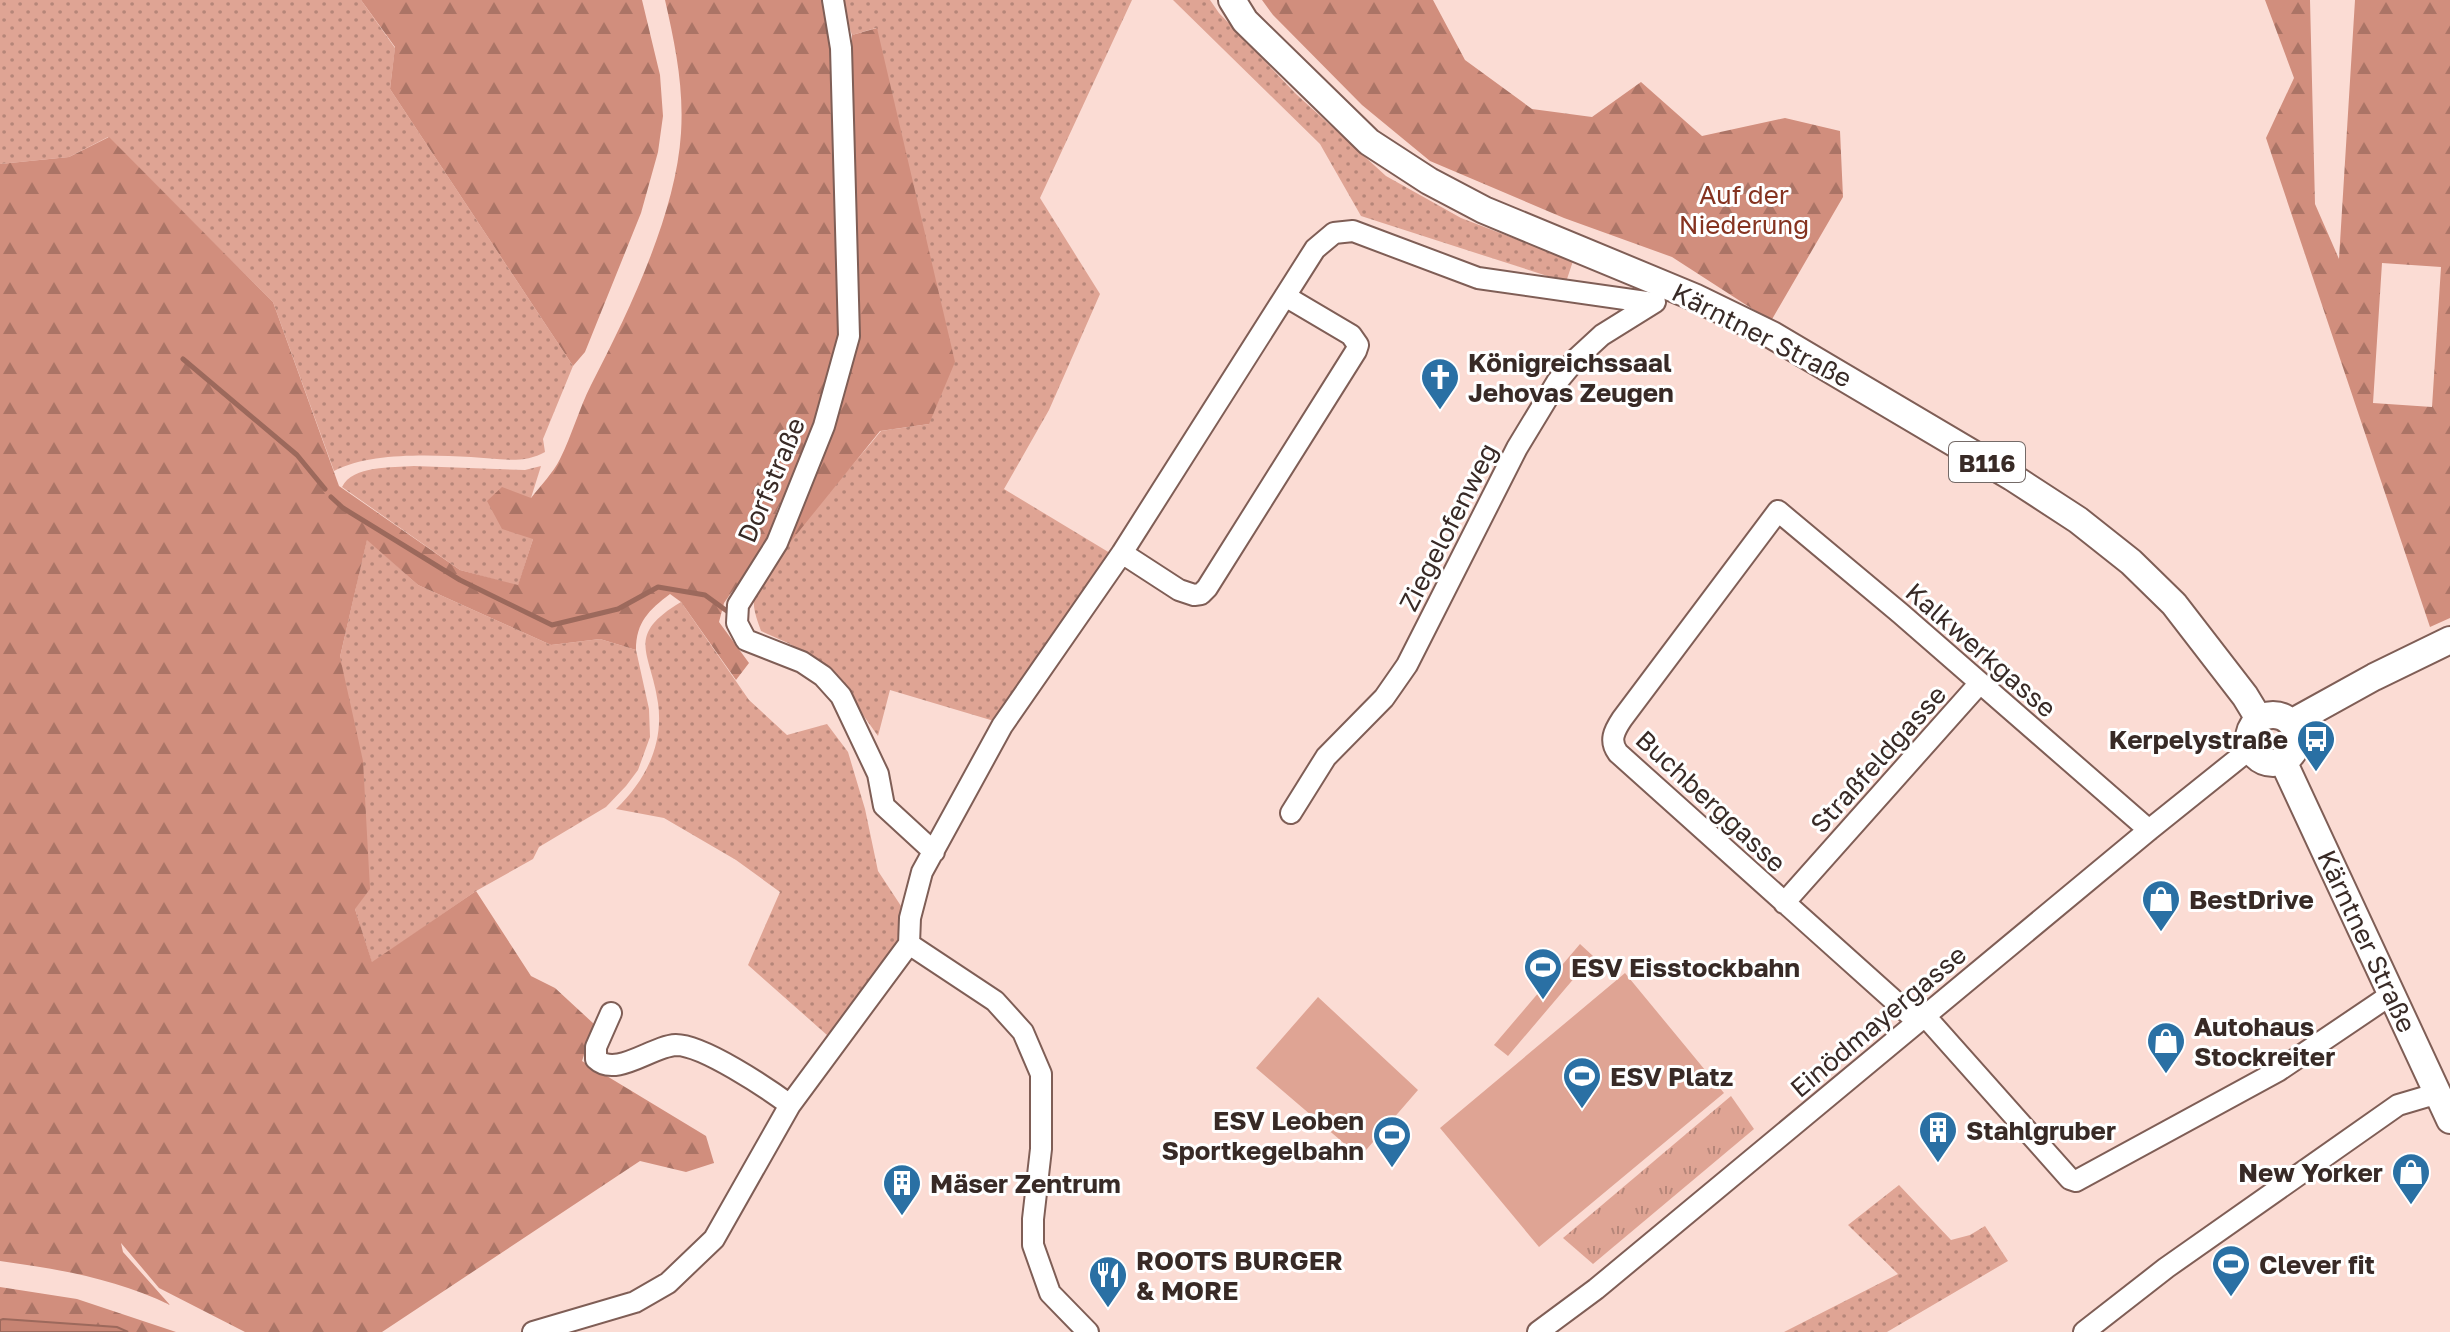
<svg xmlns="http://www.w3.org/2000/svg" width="2450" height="1332" viewBox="0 0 2450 1332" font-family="'Golos Text',sans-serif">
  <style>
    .grass { fill: url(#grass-dots) }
    .forest { fill: url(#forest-firs); fill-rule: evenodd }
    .park { fill: url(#park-tufts) }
    .pitch { fill: #dfa494 }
    .water { fill: #c78473; stroke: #9c695c; stroke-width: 2 }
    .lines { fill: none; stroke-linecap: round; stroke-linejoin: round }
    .stream { stroke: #9c695c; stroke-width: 5 }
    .minor-casing { stroke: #7f5e56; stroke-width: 24 }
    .major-casing { stroke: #7f5e56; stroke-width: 30 }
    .minor { stroke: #fff; stroke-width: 20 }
    .major { stroke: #fff; stroke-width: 26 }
    .labels { text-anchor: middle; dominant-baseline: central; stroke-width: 6; stroke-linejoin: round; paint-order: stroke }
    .shield { fill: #fff; stroke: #746a67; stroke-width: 2 }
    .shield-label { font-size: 24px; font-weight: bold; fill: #382a26 }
    .park-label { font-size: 26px; fill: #853320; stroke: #fff }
    .street-label { font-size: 26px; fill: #382a26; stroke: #fff }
    .poi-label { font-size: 26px; font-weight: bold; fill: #382a26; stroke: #fff; text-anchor: start }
  </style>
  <defs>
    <pattern id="grass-dots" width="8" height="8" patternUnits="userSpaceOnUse" patternTransform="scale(2)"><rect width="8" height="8" fill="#dfa494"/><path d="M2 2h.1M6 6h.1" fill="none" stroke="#b68679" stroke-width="1.8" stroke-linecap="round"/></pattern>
    <pattern id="forest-firs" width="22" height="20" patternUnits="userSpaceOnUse" patternTransform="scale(2)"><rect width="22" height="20" fill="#d18e7d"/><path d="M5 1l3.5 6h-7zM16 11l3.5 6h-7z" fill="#ab7466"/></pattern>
    <pattern id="park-tufts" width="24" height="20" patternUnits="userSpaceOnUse" patternTransform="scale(2)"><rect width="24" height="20" fill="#dfa494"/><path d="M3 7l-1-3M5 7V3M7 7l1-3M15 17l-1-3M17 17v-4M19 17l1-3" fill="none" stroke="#b68679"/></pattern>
  </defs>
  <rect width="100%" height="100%" fill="#fbdcd4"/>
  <path class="grass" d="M 0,0 L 361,0 L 395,48 L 390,89 L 573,366 L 543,439 L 545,452 C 523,465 495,458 471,457 C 431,455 370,452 334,471 L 273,302 L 108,137 L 69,157 L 0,164 Z
    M 840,0 L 1132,0 L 1040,198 L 1100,294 L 1049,410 L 1004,489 L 1110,553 L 994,721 L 890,690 L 878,736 L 833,673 L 790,644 L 761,631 C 758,622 753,610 754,601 C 757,571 857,461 881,431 L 929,424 L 876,28 L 852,35 Z
    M 1173,0 L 1210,0 L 1219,13 L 1296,94 L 1386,176 L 1461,218 L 1573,261 L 1566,282 L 1361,216 L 1320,144 Z
    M 414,466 L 525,470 L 541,466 L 531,498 L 533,539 L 518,586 L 460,570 L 342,487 C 353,465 392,468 414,466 Z
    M 367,539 L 418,585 L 551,645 L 600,639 L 636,650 L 649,709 L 650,737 L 638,770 L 626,786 L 606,807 L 539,847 L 533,859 L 476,891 L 372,963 L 355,909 L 340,657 Z
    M 681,602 L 749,700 L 787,735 L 827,724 L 848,752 L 865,809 L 878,871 L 901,906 L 897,943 L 884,970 L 827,1035 L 748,965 L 780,892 L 736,860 L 664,818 L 616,809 C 645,781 664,745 658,703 C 651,652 624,636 681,602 Z
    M 1899,1185 L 1951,1240 L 1970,1235 L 1985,1226 L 2008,1261 L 1887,1332 L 1784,1332 L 1898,1274 L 1848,1225 Z"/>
  <path class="forest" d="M 361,0 L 642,0 L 660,75 L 663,116 L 658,152 L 641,213 L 585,352 L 573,366 L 390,89 L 395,47 Z
    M 665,0 L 824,0 L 832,41 L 844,315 L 838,359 L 802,463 L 778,508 L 762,554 L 731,593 L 724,603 L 719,622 L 749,663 L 736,680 L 681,602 L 670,594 C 649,610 636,622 636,650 L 600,639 L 551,645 L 418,585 L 367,540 L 340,657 L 363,761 L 370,889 L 355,909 L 372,962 L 476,891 L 531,976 L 555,988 L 594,1024 L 582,1061 L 706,1136 L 714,1163 L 686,1172 L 640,1161 L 382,1332 L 245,1332 L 159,1288 L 121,1243 L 123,1252 L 170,1305 C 117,1279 58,1269 0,1261 L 0,164 L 69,157 L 109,137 L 273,302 L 339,486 L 460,570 L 518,585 L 533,539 L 502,529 L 487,501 L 502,487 L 531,498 C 541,485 553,473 560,459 C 572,435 579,409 591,385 C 628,313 676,215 681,133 C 684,87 675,44 665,0 Z
    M 1262,0 L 1433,0 L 1465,60 L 1532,109 L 1592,117 L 1641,82 L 1702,136 L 1785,118 L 1840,131 L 1843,197 L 1771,321 L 1672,257 L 1564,218 L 1430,161 L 1362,105 L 1273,15 Z
    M 2265,0 L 2310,0 L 2315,204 L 2339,259 L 2355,0 L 2450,0 L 2450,618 L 2430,627 L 2266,138 L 2294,78 ZM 2382,263 L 2441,267 L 2432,407 L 2373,403 Z
    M 877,28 L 955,362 L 929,424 L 880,431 L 775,561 L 758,588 L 753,602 L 745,599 L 844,373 L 852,35 Z
    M 0,1287 L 77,1299 L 176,1332 L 128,1332 L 117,1327 L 0,1320 Z"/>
  <path class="park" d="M 1731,1096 L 1754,1129 L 1593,1264 L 1563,1238 Z"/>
  <path class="pitch" d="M 1580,944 L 1593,956 L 1508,1056 L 1494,1045 Z
    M 1625,973 L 1724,1093 L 1539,1247 L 1440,1128 Z
    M 1318,997 L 1418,1090 L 1360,1157 L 1256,1068 Z"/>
  <path class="water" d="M 3,1319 L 117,1327 L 128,1332 L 0,1332 L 0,1320 Z"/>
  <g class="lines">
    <path class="stream" d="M 183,359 L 297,455 L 325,489
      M 331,497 L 343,508 L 460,580 L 552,625 L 618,609 L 658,587 L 705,595 L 731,614"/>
    <defs>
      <path id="minor" d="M 833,0 L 841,48 L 849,336 L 824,426 L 777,543 L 738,605 L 737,623 L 746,640 L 802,662 L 823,676 L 841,696 L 878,774 L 884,806 L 934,852
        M 1122,553 L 1179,590 L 1194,595 L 1201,594 L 1207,588 L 1356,351 L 1358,345 L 1351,335 L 1285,296
        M 1291,813 L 1326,757 L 1384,698 L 1407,665 L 1517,448 L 1557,382 L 1577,358 L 1602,335 L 1655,302
        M 1784,903 L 1979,684
        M 611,1013 L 596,1047 L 596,1059 C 616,1078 652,1046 676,1045 C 703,1045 767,1088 790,1105
        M 1925,1016 L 2070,1179 L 2076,1181 L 2278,1071 L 2392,994
        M 1918,1022 L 1618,753 C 1609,741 1614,731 1622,719 L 1778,511 L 1900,613 L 2149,830
        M 533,1332 L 635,1302 L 668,1283 L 714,1239 L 790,1105 L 909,944
        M 1088,1332 L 1050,1293 L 1033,1245 L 1033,1219 L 1041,1149 L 1041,1074 L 1023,1032 L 995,1001 L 909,944 L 910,918 L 922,872 L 1002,726 L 1122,553 L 1315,249 L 1334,233 L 1353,231 L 1478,278 L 1653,303
        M 1538,1332 L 1596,1289 L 2149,830 L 2250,749
        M 2084,1332 L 2166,1268 L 2398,1105 L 2425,1097 L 2436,1090"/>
      <path id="major" d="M 1232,0 L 1245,21 L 1369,142 L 1429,181 L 1484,210 L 1694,297 L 1772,335 L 2012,477 L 2078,520 L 2131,562 L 2174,604 L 2245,696 L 2259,719
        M2249 739a24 24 0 1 1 48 0a24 24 0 1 1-48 0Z
        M 2291,723 L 2374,677 L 2450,640
        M 2283,761 L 2450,1120"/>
    </defs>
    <use href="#minor" class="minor-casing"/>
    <use href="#major" class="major-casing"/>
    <use href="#minor" class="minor"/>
    <use href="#major" class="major"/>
  </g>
  <defs>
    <symbol id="church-pin" viewBox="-11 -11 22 30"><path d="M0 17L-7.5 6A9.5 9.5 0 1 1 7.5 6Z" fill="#2a70a4" stroke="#fff"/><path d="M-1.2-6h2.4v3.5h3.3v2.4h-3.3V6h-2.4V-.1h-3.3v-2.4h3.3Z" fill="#fff"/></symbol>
    <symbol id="bus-pin" viewBox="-11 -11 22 30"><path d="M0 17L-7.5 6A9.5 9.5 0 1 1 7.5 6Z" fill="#2a70a4" stroke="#fff"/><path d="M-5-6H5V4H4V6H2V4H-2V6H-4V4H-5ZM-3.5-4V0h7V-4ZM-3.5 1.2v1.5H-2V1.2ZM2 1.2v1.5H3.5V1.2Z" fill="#fff"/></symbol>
    <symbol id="shop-pin" viewBox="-11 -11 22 30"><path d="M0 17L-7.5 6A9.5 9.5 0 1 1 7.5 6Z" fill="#2a70a4" stroke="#fff"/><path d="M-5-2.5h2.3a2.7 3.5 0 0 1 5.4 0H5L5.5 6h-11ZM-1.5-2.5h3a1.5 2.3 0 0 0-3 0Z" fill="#fff"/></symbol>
    <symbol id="stadium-pin" viewBox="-11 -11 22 30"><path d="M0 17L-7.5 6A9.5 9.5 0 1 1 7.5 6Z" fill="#2a70a4" stroke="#fff"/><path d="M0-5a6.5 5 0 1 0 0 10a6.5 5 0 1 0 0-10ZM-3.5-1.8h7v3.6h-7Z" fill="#fff"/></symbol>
    <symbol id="building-pin" viewBox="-11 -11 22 30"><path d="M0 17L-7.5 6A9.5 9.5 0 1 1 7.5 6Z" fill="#2a70a4" stroke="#fff"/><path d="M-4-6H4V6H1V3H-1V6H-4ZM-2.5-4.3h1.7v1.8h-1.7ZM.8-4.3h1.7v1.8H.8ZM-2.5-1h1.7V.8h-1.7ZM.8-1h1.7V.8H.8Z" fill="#fff"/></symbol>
    <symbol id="restaurant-pin" viewBox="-11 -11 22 30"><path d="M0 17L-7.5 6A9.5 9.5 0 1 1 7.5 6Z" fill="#2a70a4" stroke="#fff"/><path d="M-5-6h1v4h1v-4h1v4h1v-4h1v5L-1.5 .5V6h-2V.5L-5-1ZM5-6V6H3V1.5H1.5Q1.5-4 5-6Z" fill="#fff"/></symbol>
  </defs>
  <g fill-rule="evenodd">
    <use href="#church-pin" x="1418" y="355" width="44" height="60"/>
    <use href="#bus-pin" x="2294" y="717" width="44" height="60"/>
    <use href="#shop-pin" x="2139" y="877" width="44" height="60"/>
    <use href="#stadium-pin" x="1521" y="945" width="44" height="60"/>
    <use href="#shop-pin" x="2144" y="1019" width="44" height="60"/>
    <use href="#stadium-pin" x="1560" y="1054" width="44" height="60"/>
    <use href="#building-pin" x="1916" y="1108" width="44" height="60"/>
    <use href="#stadium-pin" x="1370" y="1113" width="44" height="60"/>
    <use href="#shop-pin" x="2389" y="1150" width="44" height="60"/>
    <use href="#building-pin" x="880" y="1161" width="44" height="60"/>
    <use href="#stadium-pin" x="2209" y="1242" width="44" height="60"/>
    <use href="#restaurant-pin" x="1086" y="1253" width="44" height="60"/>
  </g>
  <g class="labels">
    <rect class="shield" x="1949" y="442" width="76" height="40" rx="6"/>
    <g class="shield-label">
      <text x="1987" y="462">B116</text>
    </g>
    <g class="park-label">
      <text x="1744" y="194">Auf der<tspan x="1744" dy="30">Niederung</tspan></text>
    </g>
    <g class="street-label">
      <text transform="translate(1762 335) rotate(27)">Kärntner Straße</text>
      <text transform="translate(771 480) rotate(-67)">Dorfstraße</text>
      <text transform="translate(1448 527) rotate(-63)">Ziegelofenweg</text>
      <text transform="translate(1981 650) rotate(41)">Kalkwerkgasse</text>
      <text transform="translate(1878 759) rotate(-48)">Straßfeldgasse</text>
      <text transform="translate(1711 801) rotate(43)">Buchberggasse</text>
      <text transform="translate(2367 941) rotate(65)">Kärntner Straße</text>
      <text transform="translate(1878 1021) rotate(-40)">Einödmayergasse</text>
    </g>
    <g class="poi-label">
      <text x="1468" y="362">Königreichssaal<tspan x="1468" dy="30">Jehovas Zeugen</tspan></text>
      <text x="2288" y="739" text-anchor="end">Kerpelystraße</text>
      <text x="2189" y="899">BestDrive</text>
      <text x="1571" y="967">ESV Eisstockbahn</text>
      <text x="2194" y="1026">Autohaus<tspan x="2194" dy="30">Stockreiter</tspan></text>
      <text x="1610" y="1076">ESV Platz</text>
      <text x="1364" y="1120" text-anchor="end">ESV Leoben<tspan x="1364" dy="30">Sportkegelbahn</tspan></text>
      <text x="1966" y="1130">Stahlgruber</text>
      <text x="2383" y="1172" text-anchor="end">New Yorker</text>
      <text x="930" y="1183">Mäser Zentrum</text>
      <text x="1136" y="1260">ROOTS BURGER<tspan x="1136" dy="30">&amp; MORE</tspan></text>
      <text x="2259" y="1264">Clever fit</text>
    </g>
  </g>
</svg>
